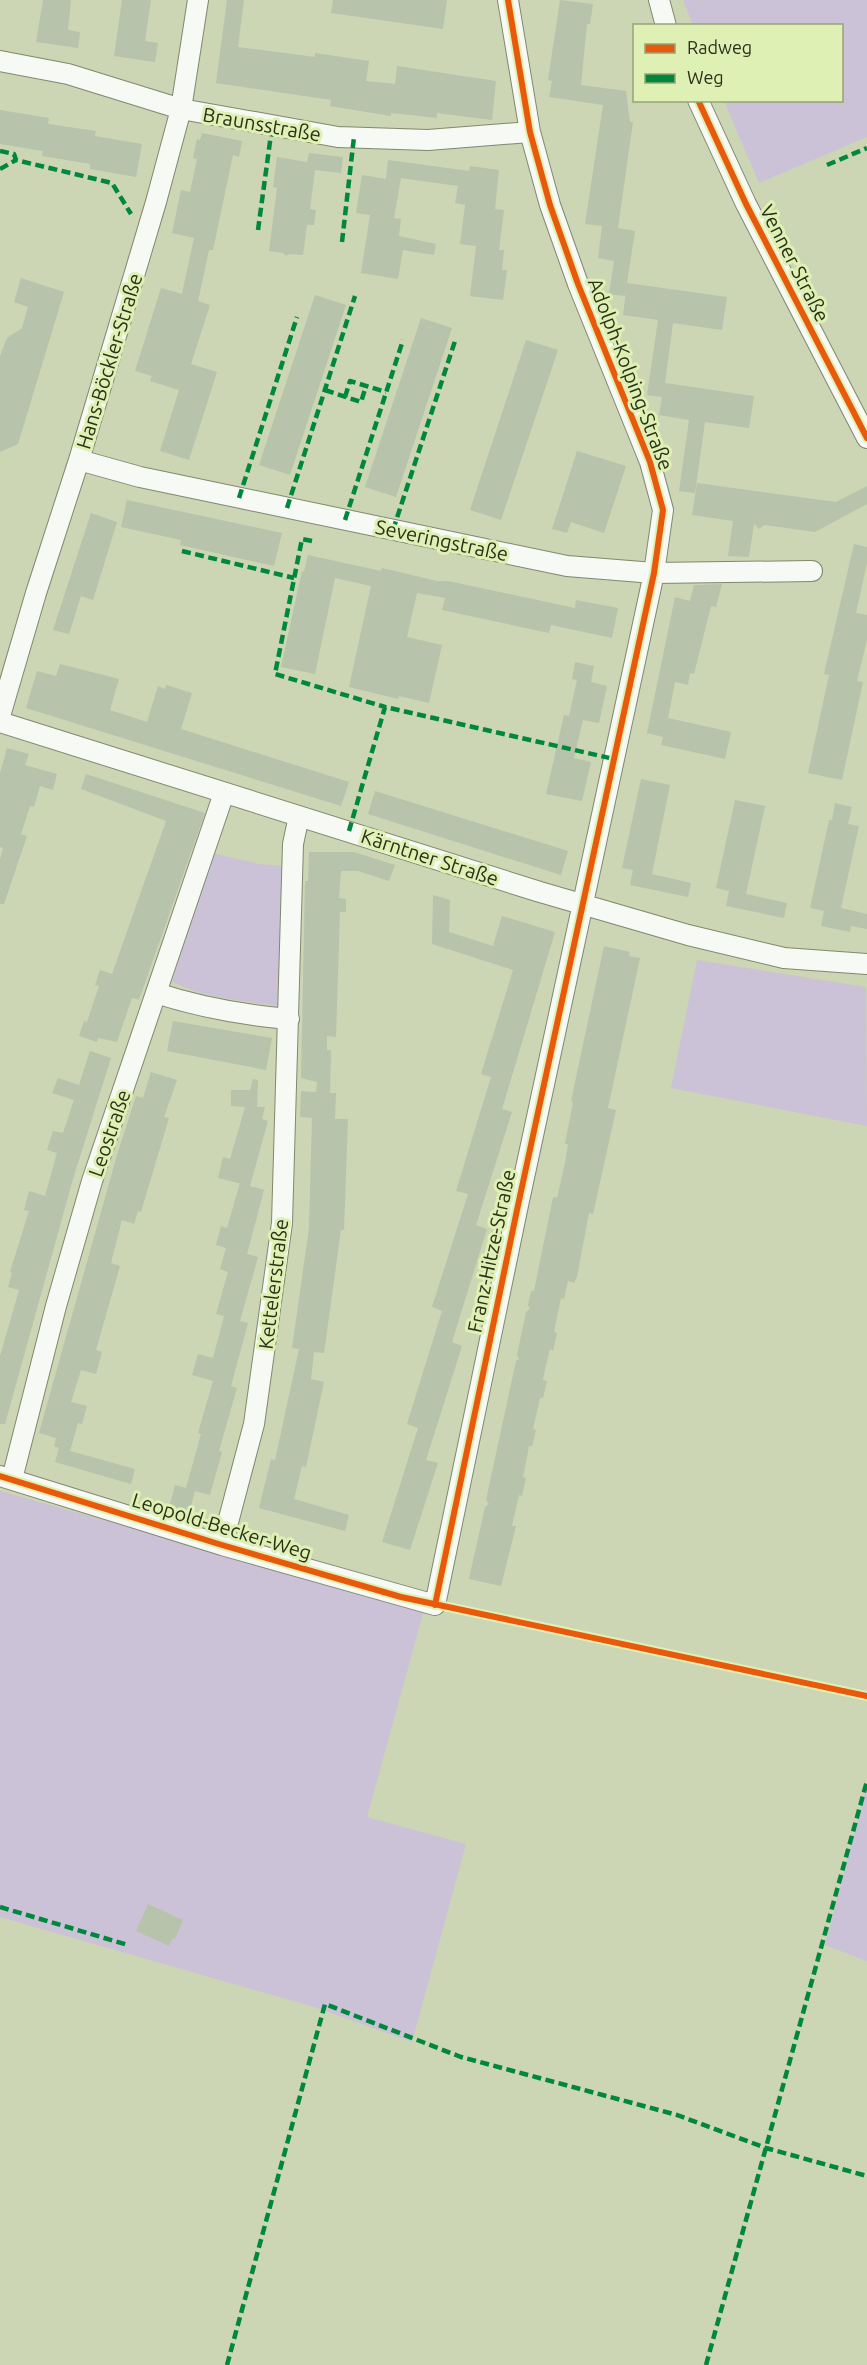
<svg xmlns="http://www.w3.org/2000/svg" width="867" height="2365" viewBox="0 0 867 2365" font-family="Ubuntu,sans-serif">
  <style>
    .green { fill: #cbc2d7 }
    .building { fill: #b7c3ab }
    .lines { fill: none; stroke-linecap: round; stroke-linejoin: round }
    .minor-casing { stroke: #81886e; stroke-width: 22 }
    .minor { stroke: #f7f9f4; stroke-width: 20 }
    .quiet { stroke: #00873e; stroke-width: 4.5; stroke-dasharray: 9 4.5; stroke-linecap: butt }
    .cycleway-casing { stroke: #dff0b4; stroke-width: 10 }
    .cycleway { stroke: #e8590c; stroke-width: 6 }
    .labels { text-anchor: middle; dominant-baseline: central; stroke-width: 6; stroke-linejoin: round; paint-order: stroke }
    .street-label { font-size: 20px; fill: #2b3119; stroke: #dff0b4 }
  </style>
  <rect width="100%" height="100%" fill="#ccd5b4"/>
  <path class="green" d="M 683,0 L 867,0 L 867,137 L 759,183 L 724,101 L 842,100 L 842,26 L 693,25 Z
    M 212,853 L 259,864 L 283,866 L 280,1006 C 243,1001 205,998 172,982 Z
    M 697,960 L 866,987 L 867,1126 L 671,1088 Z
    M 0,1491 L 424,1610 L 367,1817 L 466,1844 L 412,2042 L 314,2007 L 0,1917 Z
    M 867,1785 L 867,1961 L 825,1945 Z"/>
  <path class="building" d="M 43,0 L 71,0 L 68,30 L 80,32 L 78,48 L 36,42 Z
    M 122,0 L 151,0 L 145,41 L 158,43 L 155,62 L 114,56 Z
    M 227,0 L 244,0 L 238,47 L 315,57 L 315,53 L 369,61 L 366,81 L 395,84 L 397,66 L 496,81 L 492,120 L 437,113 L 437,118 L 391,113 L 391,116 L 330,106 L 331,100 L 216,83 Z
    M 333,0 L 447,0 L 443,29 L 331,13 Z
    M 560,0 L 593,4 L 590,24 L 587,24 L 581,85 L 626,91 L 630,122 L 633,122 L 618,228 L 635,231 L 625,296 L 609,294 L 614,261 L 598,258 L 602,226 L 585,224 L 603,105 L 549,97 L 552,81 L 548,80 Z
    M 0,110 L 49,118 L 48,124 L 96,131 L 95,136 L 142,144 L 136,177 L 90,169 L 90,164 L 42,156 L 43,151 L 0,144 Z
    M 202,133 L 242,141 L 239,157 L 233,155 L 213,250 L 209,250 L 198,301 L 210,305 L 191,364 L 217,372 L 189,460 L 160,451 L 179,390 L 150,381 L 152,376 L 135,371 L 161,288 L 182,294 L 194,238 L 172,233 L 181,190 L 190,192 L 197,159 L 193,158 L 197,139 L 200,140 Z
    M 309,153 L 343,157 L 341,173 L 315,170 L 310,209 L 316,210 L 314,225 L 307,225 L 303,255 L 289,254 L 286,256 L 283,253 L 269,251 L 277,188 L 273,187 L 277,157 L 307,162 Z
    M 388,160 L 469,171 L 470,166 L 499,170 L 495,209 L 504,210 L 499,250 L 504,250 L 502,270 L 507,270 L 503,300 L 470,296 L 476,246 L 460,244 L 465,205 L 455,203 L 458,186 L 401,178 L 394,218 L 401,219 L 399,236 L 436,244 L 434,255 L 403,250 L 398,279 L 361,273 L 370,215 L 356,213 L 362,175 L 386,179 Z
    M 21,278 L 64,292 L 18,444 L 0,452 L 0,356 L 7,338 L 22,328 L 28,307 L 14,302 Z
    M 627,283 L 727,297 L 722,330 L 673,323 L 665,383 L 754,396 L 749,428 L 705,422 L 695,493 L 679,491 L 689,420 L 659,415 L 662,397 L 647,395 L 658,320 L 623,315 Z
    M 315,295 L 346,305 L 290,475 L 259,465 Z
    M 421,318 L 452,328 L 396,497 L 365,487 Z
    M 526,340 L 558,350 L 501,520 L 470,510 Z
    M 577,451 L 626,466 L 604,533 L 571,522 L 567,533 L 552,529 Z
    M 697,483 L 836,502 L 867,486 L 867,504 L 815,532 L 764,525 L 759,529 L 754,524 L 749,557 L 728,556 L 733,521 L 692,515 Z
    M 127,500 L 282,533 L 274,566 L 180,545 L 181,540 L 121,527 Z
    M 91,513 L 117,522 L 93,600 L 81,596 L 69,634 L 53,630 Z
    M 854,544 L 867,547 L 867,563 L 856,613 L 867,615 L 867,640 L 857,681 L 863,682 L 842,780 L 808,773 L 829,675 L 824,674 Z
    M 308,555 L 381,571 L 382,568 L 437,581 L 448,581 L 575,608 L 576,600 L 618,608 L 612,638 L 551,625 L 549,633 L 442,610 L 445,598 L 417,593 L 407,637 L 442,645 L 429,703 L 399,696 L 398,699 L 349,687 L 371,586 L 335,578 L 315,674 L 281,667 L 302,571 L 304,572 Z
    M 722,584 L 716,607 L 711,606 L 694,674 L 690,673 L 688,685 L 675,682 L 668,718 L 731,732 L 725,759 L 661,745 L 663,737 L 647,733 L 675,597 L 690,601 L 694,585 Z
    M 575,662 L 594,666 L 591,682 L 607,686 L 599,723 L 583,720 L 574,758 L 591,762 L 582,801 L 546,794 L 564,715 L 569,716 L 577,680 L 572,679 Z
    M 60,664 L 119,679 L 110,710 L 147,722 L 158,686 L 165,689 L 166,685 L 192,693 L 181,729 L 349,782 L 341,806 L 26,708 L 37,671 L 56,676 Z
    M 7,748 L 29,754 L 25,765 L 57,774 L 53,790 L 40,786 L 34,807 L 30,806 L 21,834 L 27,836 L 4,904 L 0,904 L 0,860 L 3,848 L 0,847 L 0,773 Z
    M 86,774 L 205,813 L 139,1000 L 132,998 L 117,1042 L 98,1038 L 97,1042 L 79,1036 L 84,1021 L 87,1022 L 99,986 L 95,985 L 100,970 L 112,974 L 166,821 L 81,789 Z
    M 641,779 L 670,785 L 652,874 L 691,883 L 688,897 L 630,885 L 633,870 L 622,868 Z
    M 375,791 L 568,851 L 561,875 L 368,814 Z
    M 735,800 L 765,806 L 746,894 L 787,903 L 784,918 L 726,906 L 729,891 L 716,888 Z
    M 835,803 L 852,807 L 848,824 L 859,826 L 841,908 L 867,914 L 867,929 L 851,926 L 850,932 L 821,926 L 824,911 L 810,908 L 829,820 L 832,820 Z
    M 309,852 L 354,852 L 395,865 L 389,881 L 358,871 L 341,871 L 339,898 L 346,899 L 346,912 L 340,912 L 336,1037 L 327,1036 L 327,1050 L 331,1050 L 330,1093 L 336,1093 L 335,1119 L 348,1119 L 344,1230 L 341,1230 L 324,1353 L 314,1352 L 311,1379 L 324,1382 L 306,1467 L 302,1466 L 294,1499 L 349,1515 L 345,1531 L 259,1508 L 271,1459 L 275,1460 L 299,1349 L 292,1348 L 309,1228 L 312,1118 L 300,1117 L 301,1091 L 316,1092 L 317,1082 L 301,1078 L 305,881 L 308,881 Z
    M 433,895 L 450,900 L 449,932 L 493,946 L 502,916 L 555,932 L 502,1109 L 512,1112 L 476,1225 L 487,1229 L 452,1342 L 462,1346 L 426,1460 L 438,1463 L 410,1550 L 382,1542 L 418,1428 L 407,1424 L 442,1311 L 432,1307 L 468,1194 L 456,1191 L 491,1077 L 481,1074 L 513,970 L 432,944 Z
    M 604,946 L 630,952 L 629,956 L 640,958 L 608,1108 L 616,1110 L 593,1214 L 589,1213 L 577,1277 L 574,1283 L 568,1281 L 564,1299 L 561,1298 L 554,1332 L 557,1333 L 553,1351 L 550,1349 L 546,1365 L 543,1380 L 547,1381 L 543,1398 L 540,1398 L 533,1429 L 536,1430 L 532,1447 L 529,1446 L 526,1462 L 523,1477 L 526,1478 L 522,1496 L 519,1495 L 512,1526 L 516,1526 L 501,1586 L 469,1579 L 485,1507 L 489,1504 L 486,1500 L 516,1361 L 519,1359 L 517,1355 L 526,1312 L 530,1309 L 528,1305 L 531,1291 L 534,1291 L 553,1197 L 557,1198 L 565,1163 L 568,1144 L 565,1144 L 573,1102 L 571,1101 Z
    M 173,1021 L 272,1038 L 266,1070 L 167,1051 Z
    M 90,1051 L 111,1058 L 73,1179 L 5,1424 L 0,1424 L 0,1356 L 19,1290 L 8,1287 L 12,1273 L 10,1272 L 29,1211 L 24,1210 L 29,1191 L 45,1196 L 57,1153 L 47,1150 L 53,1131 L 63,1133 L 74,1100 L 52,1093 L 58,1078 L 79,1085 Z
    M 151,1072 L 177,1080 L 164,1117 L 169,1118 L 141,1212 L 138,1211 L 134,1224 L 122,1220 L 111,1263 L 120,1266 L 96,1350 L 102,1352 L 96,1374 L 81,1370 L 71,1402 L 87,1406 L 82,1424 L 78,1423 L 70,1451 L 135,1469 L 131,1484 L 55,1462 L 59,1448 L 54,1446 L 56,1438 L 39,1433 L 117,1155 L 136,1096 L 143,1098 Z
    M 253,1079 L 258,1080 L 257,1107 L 265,1107 L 262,1119 L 268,1121 L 250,1186 L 218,1178 L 223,1157 L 230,1159 L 245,1107 L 231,1106 L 231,1090 L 250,1090 Z
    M 240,1183 L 264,1190 L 247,1254 L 258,1257 L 240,1321 L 248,1323 L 231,1386 L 237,1388 L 219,1451 L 222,1452 L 210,1495 L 195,1491 L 189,1513 L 169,1508 L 175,1485 L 186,1488 L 201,1434 L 198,1433 L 213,1381 L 192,1375 L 198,1354 L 213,1358 L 224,1316 L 216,1314 L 228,1272 L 220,1269 L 226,1248 L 216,1245 L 221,1226 L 227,1228 Z
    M 148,1904 L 183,1920 L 175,1939 L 173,1938 L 169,1946 L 136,1931 Z"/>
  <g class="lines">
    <defs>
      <path id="minor" d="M 659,0 L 666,26
        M 0,61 L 68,74 L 181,109 L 338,137 L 428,140 L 530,132
        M 698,100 L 746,204 L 867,438
        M 79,460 L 140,477 L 567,566 L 654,573 L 812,571
        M 0,716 L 36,593 L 79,460 L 156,202 L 181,109 L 198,0
        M 0,722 L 540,892 L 688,935 L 784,958 L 867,964
        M 156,993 C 199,1007 243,1015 289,1019
        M 0,1476 L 222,1545 L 435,1605 L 517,1210 L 654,573 L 663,510 L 650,462 L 578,284 L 550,205 L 530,132 L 508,0
        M 12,1479 L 56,1306 L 92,1181 L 224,793
        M 222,1545 L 254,1424 L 282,1223 L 293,844 L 299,816"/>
    </defs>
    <use href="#minor" class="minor-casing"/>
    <use href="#minor" class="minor"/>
    <path class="quiet" d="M 0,151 L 14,154 L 16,160 L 112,183 L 131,214
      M 827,165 L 867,148
      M 0,169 L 16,160
      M 258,230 L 272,127
      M 342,242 L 354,137
      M 325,390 L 361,402 L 366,386
      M 345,397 L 350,381 L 386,392
      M 239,498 L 297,317
      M 287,508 L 355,296
      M 345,520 L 403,340
      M 393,530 L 456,338
      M 312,541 L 302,539 L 275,674 L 385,707
      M 182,551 L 294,578
      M 349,831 L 385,707 L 614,759
      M 0,1907 L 128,1945
      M 227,2365 L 325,2004 L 461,2057 L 677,2115 L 766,2148 L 867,2176
      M 706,2365 L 867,1781"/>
    <defs>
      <path id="cycleway" d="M 698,100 L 746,204 L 867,438
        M 0,1476 L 222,1545 L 401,1597 L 867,1696
        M 435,1605 L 517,1210 L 654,573 L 663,510 L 650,462 L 578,284 L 550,205 L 530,132 L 508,0"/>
    </defs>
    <use href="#cycleway" class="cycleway-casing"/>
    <use href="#cycleway" class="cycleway"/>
  </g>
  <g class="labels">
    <g class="street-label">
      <text transform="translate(262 124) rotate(10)">Braunsstraße</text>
      <text transform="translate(795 263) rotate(63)">Venner Straße</text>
      <text transform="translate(109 361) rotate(-73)">Hans-Böckler-Straße</text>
      <text transform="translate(631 374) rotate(69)">Adolph-Kolping-Straße</text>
      <text transform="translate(442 540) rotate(12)">Severingstraße</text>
      <text transform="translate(430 857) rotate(18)">Kärntner Straße</text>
      <text transform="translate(109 1133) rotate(-71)">Leostraße</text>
      <text transform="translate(491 1251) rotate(-78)">Franz-Hitze-Straße</text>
      <text transform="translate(273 1284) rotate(-83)">Kettelerstraße</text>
      <text transform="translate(222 1526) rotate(17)">Leopold-Becker-Weg</text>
    </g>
  </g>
  <rect x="633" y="24" width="210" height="78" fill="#dff0b4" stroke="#97a476" stroke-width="1.5"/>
  <rect x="645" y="44" width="30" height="9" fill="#e8590c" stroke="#97a476" stroke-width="1.5"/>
  <text x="687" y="54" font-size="18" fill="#2b3119">Radweg</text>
  <rect x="645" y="74" width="30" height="9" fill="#00873e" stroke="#97a476" stroke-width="1.5"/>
  <text x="687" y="84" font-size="18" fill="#2b3119">Weg</text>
</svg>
